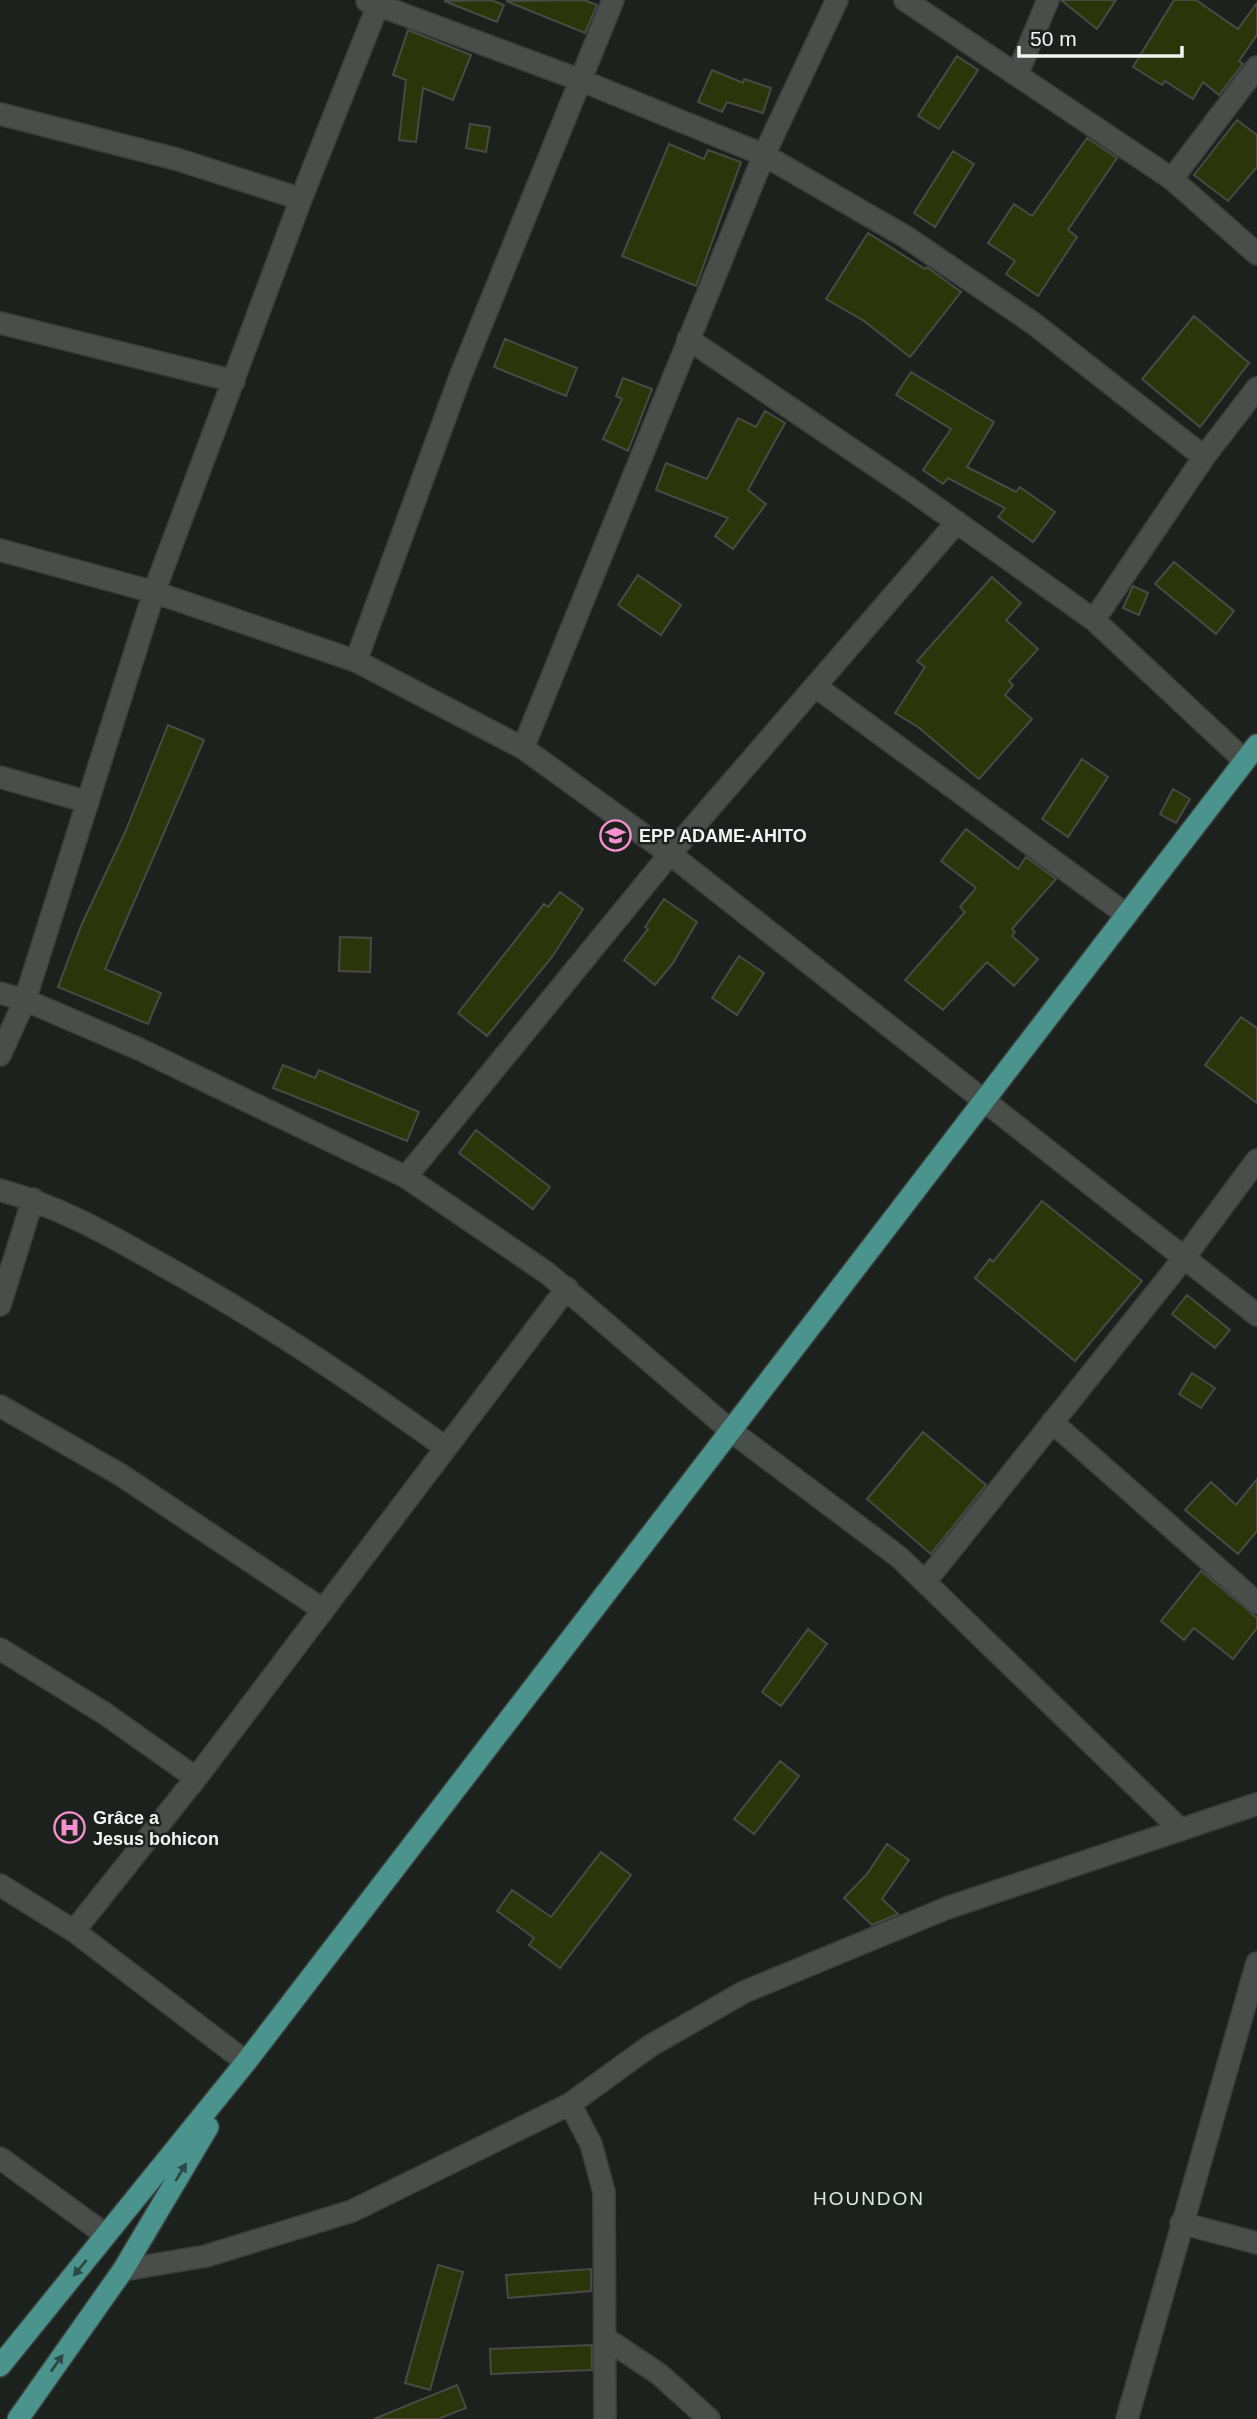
<svg xmlns="http://www.w3.org/2000/svg" width="1257" height="2419" viewBox="0 0 1257 2419" font-family="Arial,sans-serif">
  <style>
    .building { fill: #2c3409; stroke: #494a45; stroke-width: 2 }
    .lines { fill: none; stroke-linecap: round; stroke-linejoin: round }
    .minor-casing { stroke: #3b3e3b; stroke-width: 24 }
    .major-casing { stroke: #3b3e3b; stroke-width: 24 }
    .minor { stroke: #494e4a; stroke-width: 21 }
    .major { stroke: #4a948d; stroke-width: 21 }
    .oneway { fill: #2c4944 }
    .labels { text-anchor: middle; dominant-baseline: central; stroke-width: 5; stroke-linejoin: round; paint-order: stroke }
    .poi-label { font-size: 18px; font-weight: bold; fill: #f2f5f2; stroke: #1c211d; text-anchor: start }
    .neighbourhood-label { font-size: 19px; letter-spacing: 2px; fill: #e0e6e1; stroke: #1c211d }
  </style>
  <rect width="100%" height="100%" fill="#1c211d"/>
  <path class="building" d="M 491,0 L 504,5 L 497,22 L 444,1 Z
    M 584,0 L 597,5 L 585,33 L 506,1 Z
    M 1061,0 L 1116,0 L 1097,29 Z
    M 1174,0 L 1196,0 L 1238,29 L 1257,3 L 1257,35 L 1239,61 L 1243,64 L 1219,95 L 1203,82 L 1193,99 L 1165,81 L 1162,85 L 1133,67 Z
    M 408,30 L 471,55 L 453,100 L 423,88 L 416,142 L 399,140 L 406,80 L 393,75 Z
    M 957,56 L 978,70 L 939,129 L 918,116 Z
    M 712,70 L 743,83 L 744,79 L 771,88 L 763,113 L 727,102 L 722,112 L 698,102 Z
    M 1237,120 L 1257,135 L 1257,167 L 1228,201 L 1194,175 Z
    M 470,124 L 490,127 L 486,152 L 466,148 Z
    M 1087,138 L 1117,158 L 1068,230 L 1077,237 L 1038,296 L 1006,274 L 1015,261 L 988,243 L 1014,204 L 1032,216 Z
    M 669,144 L 704,159 L 708,150 L 741,162 L 696,286 L 622,256 Z
    M 953,151 L 974,164 L 935,227 L 914,213 Z
    M 868,233 L 925,269 L 927,267 L 961,292 L 910,357 L 864,321 L 826,299 Z
    M 1194,316 L 1249,363 L 1200,427 L 1142,379 Z
    M 505,339 L 577,368 L 566,396 L 494,367 Z
    M 911,372 L 994,422 L 967,467 L 1016,492 L 1020,487 L 1055,512 L 1033,542 L 998,517 L 1005,508 L 948,478 L 943,484 L 923,470 L 951,429 L 896,395 Z
    M 623,378 L 652,389 L 628,451 L 603,439 L 622,399 L 616,396 Z
    M 765,411 L 785,423 L 748,490 L 766,504 L 733,549 L 715,536 L 728,518 L 656,490 L 666,463 L 707,479 L 738,418 L 756,427 Z
    M 1174,562 L 1234,611 L 1216,634 L 1155,584 Z
    M 638,575 L 681,605 L 661,635 L 618,605 Z
    M 992,577 L 1021,603 L 1006,620 L 1038,649 L 1009,681 L 1013,685 L 1005,695 L 1032,719 L 979,779 L 918,727 L 895,713 L 925,667 L 917,661 Z
    M 1133,586 L 1148,593 L 1139,615 L 1123,608 Z
    M 168,725 L 204,740 L 105,969 L 161,993 L 148,1024 L 58,987 L 81,926 L 126,830 Z
    M 1082,759 L 1108,777 L 1068,837 L 1042,819 Z
    M 1173,789 L 1190,799 L 1176,823 L 1160,814 Z
    M 966,829 L 1018,869 L 1026,857 L 1056,879 L 1012,929 L 1015,932 L 1012,936 L 1038,959 L 1014,986 L 987,962 L 943,1010 L 905,980 L 965,912 L 960,907 L 976,888 L 941,861 Z
    M 560,892 L 583,909 L 552,957 L 487,1036 L 458,1013 L 544,904 L 548,907 Z
    M 664,899 L 697,922 L 673,963 L 655,985 L 624,960 L 648,929 L 645,927 Z
    M 340,937 L 371,938 L 370,972 L 339,971 Z
    M 739,956 L 764,973 L 737,1015 L 712,998 Z
    M 1241,1017 L 1257,1028 L 1257,1103 L 1205,1065 Z
    M 283,1065 L 315,1078 L 319,1070 L 419,1112 L 407,1141 L 273,1088 Z
    M 476,1130 L 550,1187 L 533,1209 L 459,1153 Z
    M 1042,1201 L 1142,1281 L 1075,1361 L 975,1278 L 990,1259 L 993,1262 Z
    M 1187,1295 L 1230,1330 L 1215,1348 L 1172,1314 Z
    M 1192,1373 L 1215,1388 L 1201,1408 L 1179,1394 Z
    M 923,1432 L 986,1485 L 931,1554 L 867,1499 Z
    M 1257,1479 L 1257,1531 L 1238,1554 L 1185,1510 L 1211,1482 L 1236,1505 Z
    M 1201,1571 L 1257,1618 L 1257,1628 L 1233,1659 L 1194,1628 L 1184,1640 L 1161,1621 Z
    M 808,1629 L 827,1644 L 781,1706 L 762,1692 Z
    M 780,1761 L 799,1776 L 754,1834 L 734,1819 Z
    M 887,1844 L 909,1860 L 882,1899 L 898,1914 L 872,1925 L 844,1898 L 867,1874 Z
    M 601,1852 L 631,1875 L 560,1968 L 529,1945 L 534,1938 L 497,1911 L 512,1890 L 551,1917 Z
    M 438,2265 L 463,2272 L 430,2390 L 405,2383 Z
    M 591,2269 L 591,2291 L 508,2298 L 506,2275 Z
    M 592,2345 L 592,2370 L 491,2374 L 490,2349 Z
    M 457,2385 L 466,2408 L 438,2419 L 374,2419 Z"/>
  <g class="lines">
    <defs>
      <path id="minor" d="M 905,0 L 1172,179 L 1257,254
        M 367,1 L 580,80 L 764,155 L 906,237 L 1033,323 L 1204,457
        M 1017,75 L 1048,0
        M 0,114 L 176,159 L 301,199
        M 1172,179 L 1257,67
        M 0,323 L 234,381
        M 688,339 L 910,489 L 1094,620 L 1245,761
        M 0,550 L 154,592 L 356,661 L 523,748 L 670,854 L 1257,1315
        M 1094,620 L 1204,457 L 1257,388
        M 356,661 L 460,377 L 613,0
        M 815,686 L 1127,915
        M 523,748 L 764,155 L 837,0
        M 0,777 L 88,802
        M 0,993 L 25,1000 L 139,1049 L 406,1177 L 547,1273 L 731,1431 L 899,1557 L 1181,1830
        M 0,1055 L 25,1000 L 154,592 L 301,199 L 380,0
        M 406,1177 L 670,854 L 957,522
        M 0,1190 C 59,1206 111,1236 164,1266 C 262,1320 355,1382 446,1448
        M 0,1305 L 33,1199
        M 0,1406 L 121,1475 L 322,1609
        M 1052,1422 L 1257,1603
        M 925,1582 L 1184,1258 L 1257,1160
        M 0,1649 L 104,1713 L 196,1778
        M 0,1885 L 74,1931 L 246,2062
        M 74,1931 L 196,1778 L 567,1288
        M 570,2104 L 591,2144 L 604,2192 L 605,2419
        M 0,2158 L 106,2235
        M 1181,2223 L 1257,2243
        M 123,2270 L 206,2256 L 352,2211 L 570,2104 L 650,2046 L 744,1992 L 947,1908 L 1257,1804
        M 605,2338 L 659,2374 L 709,2419
        M 1127,2419 L 1257,1963"/>
      <path id="major" d="M 0,2366 L 246,2062 L 1257,745
        M 18,2419 L 123,2270 L 208,2127"/>
    </defs>
    <use href="#minor" class="minor-casing"/>
    <use href="#major" class="major-casing"/>
    <use href="#minor" class="minor"/>
    <use href="#major" class="major"/>
  </g>
  <defs><path id="oneway-solid" d="M-6-.8H1V-3.2L6.5 0L1 3.2V.8H-6Z" transform="scale(1.75)"/></defs>
  <g class="oneway">
    <use href="#oneway-solid" transform="translate(181 2172) rotate(-59)"/>
    <use href="#oneway-solid" transform="translate(80 2268) rotate(129)"/>
    <use href="#oneway-solid" transform="translate(57 2363) rotate(-55)"/>
  </g>
  <defs>
    <symbol id="school-ring" viewBox="-11 -11 22 22"><circle r="9.5" fill="#1c211d" stroke="#f690cf" stroke-width="1.5"/><path d="M0-5L7-2L0 1L-7-2ZM-4 1L0 2.5L4 1V4Q0 6-4 4Z" fill="#f690cf"/></symbol>
    <symbol id="hospital-ring" viewBox="-11 -11 22 22"><circle r="9.5" fill="#1c211d" stroke="#f690cf" stroke-width="1.5"/><path d="M-5-5h3v3.5h4V-5h3V5h-3V1.5h-4V5h-3Z" fill="#f690cf"/></symbol>
  </defs>
  <g fill-rule="evenodd">
    <use href="#school-ring" x="598" y="818" width="35" height="35"/>
    <use href="#hospital-ring" x="52" y="1810" width="35" height="35"/>
  </g>
  <g class="labels">
    <g class="poi-label">
      <text x="639" y="836">EPP ADAME-AHITO</text>
      <text x="93" y="1818">Grâce a<tspan x="93" dy="21">Jesus bohicon</tspan></text>
    </g>
    <g class="neighbourhood-label">
      <text x="869" y="2198">HOUNDON</text>
    </g>
  </g>
  <path d="M1019 46v10h163v-10" fill="none" stroke="#f2f5f2" stroke-width="3.5"/>
  <text x="1030" y="46" font-size="21" fill="#f2f5f2" stroke="#1c211d" stroke-width="5" paint-order="stroke">50 m</text>
</svg>
